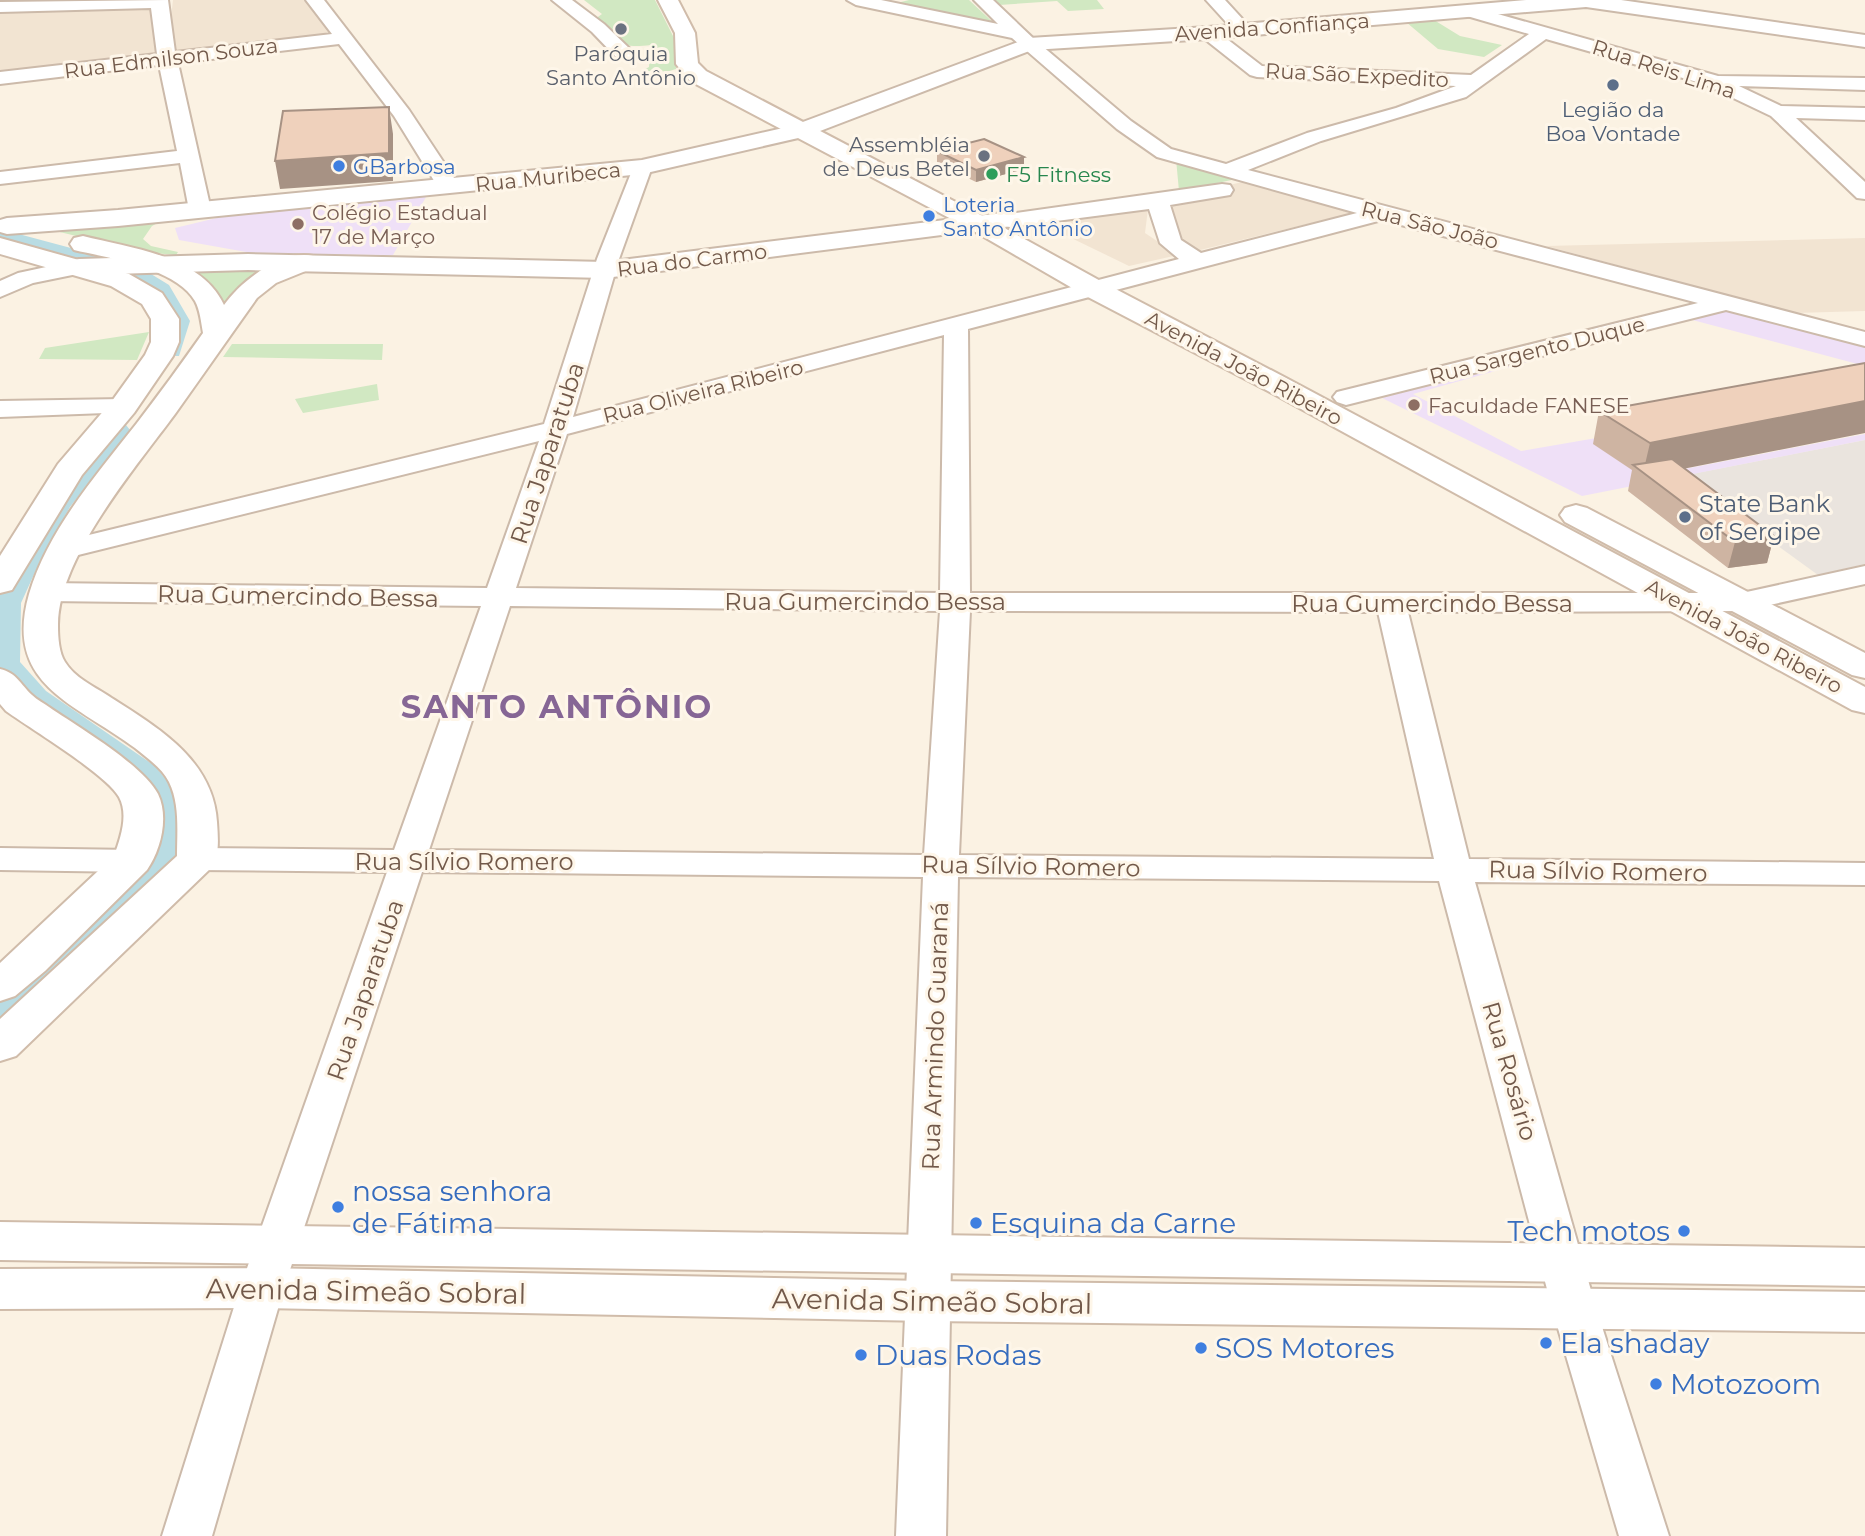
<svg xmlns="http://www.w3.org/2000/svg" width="1865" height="1536" viewBox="0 0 1865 1536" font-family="Montserrat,sans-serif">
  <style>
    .residential { fill: #f2e4d2 }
    .industrial { fill: #eae4de }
    .education { fill: #efe0f7 }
    .green { fill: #d1e8c2 }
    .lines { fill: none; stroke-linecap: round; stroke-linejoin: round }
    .canal { fill: #b9dce3; fill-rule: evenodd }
    .minor-casing { stroke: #ccbaaa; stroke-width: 4 }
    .tertiary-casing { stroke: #ccbaaa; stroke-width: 4 }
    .secondary-casing { stroke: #d0bcaa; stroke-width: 4 }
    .minor { fill: #fff; fill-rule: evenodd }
    .tertiary { fill: #fff; fill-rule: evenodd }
    .secondary { fill: #fff; fill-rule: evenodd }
    .wall { fill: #ceb4a2 }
    .shaded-wall { fill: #a79284 }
    .building { fill: #efd1bc; stroke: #a79284; stroke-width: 2 }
    .worship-dot { fill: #6b7280; stroke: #fef6e9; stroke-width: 2.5 }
    .service-dot { fill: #5c6f8a; stroke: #fef6e9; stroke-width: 2.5 }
    .shop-dot { fill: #3f7fe0; stroke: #fef6e9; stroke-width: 2.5 }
    .leisure-dot { fill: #2e9e5b; stroke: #fef6e9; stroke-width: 2.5 }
    .education-dot { fill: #8d6e63; stroke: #fef6e9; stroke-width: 2.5 }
    .labels { text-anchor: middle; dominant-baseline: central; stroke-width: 6; stroke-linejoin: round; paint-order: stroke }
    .far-street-label { font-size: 21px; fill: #72594a; stroke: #fef6e9 }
    .far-worship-label { font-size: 21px; fill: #5b616d; stroke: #fef6e9 }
    .far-service-label { font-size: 21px; fill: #4e5e75; stroke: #fef6e9 }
    .far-shop-label { font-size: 21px; fill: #366cbe; stroke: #fef6e9; text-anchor: start }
    .far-leisure-label { font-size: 21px; fill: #27864d; stroke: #fef6e9; text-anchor: start }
    .far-education-label { font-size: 21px; fill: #785e54; stroke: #fef6e9; text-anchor: start }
    .street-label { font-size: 24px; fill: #72594a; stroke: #fef6e9 }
    .service-label { font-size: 24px; fill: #4e5e75; stroke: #fef6e9; text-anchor: start }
    .near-shop-label { font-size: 28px; fill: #366cbe; stroke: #fef6e9; text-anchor: start }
    .near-street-label { font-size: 28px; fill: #72594a; stroke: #fef6e9 }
    .district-label { font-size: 32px; font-weight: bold; letter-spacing: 2px; fill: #866695; stroke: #fef6e9 }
  </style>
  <rect width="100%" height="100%" fill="#fbf2e3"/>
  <path class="residential" d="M 173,0 L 313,0 L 334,34 L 167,53 Z
    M 159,5 L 155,55 L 0,73 L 0,8 Z
    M 1256,179 L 1365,210 L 1192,252 L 1165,232 L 1166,199 Z
    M 1149,201 L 1145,233 L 1178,255 L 1129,266 L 1028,217 Z
    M 1865,238 L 1865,311 L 1795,313 L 1546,246 Z"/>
  <path class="industrial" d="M 1865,440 L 1865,564 L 1818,575 L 1681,476 Z"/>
  <path class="education" d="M 426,197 L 393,255 L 258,254 L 179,240 L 175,228 L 233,214 L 382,198 Z
    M 1722,307 L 1865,343 L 1865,366 L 1685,318 L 1413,394 L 1521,451 L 1747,412 L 1643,477 L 1865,434 L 1865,440 L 1582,496 L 1382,398 Z"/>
  <path class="green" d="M 584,0 L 655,0 L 679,48 L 676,69 L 643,79 L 638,73 L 649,67 L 651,45 C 619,49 617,42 595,19 L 602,14 Z
    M 909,0 L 969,0 L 998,27 L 893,4 Z
    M 994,0 L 1097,0 L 1104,9 L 1068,11 L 1057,1 L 999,5 Z
    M 1434,20 L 1460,36 L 1502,45 L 1484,57 L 1438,49 L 1406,22 Z
    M 1176,159 L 1246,177 L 1179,191 Z
    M 165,219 L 152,226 L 143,239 L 151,246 L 178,252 L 176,255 L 142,252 L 31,225 Z
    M 176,266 L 269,266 L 235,291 L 225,306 L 214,292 Z
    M 149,332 L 137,360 L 39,359 L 45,348 Z
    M 232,344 L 383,344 L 382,360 L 223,357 Z
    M 377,384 L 379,400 L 303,413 L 295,399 Z"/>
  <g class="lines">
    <path class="canal" d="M 0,229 L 138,266 L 169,285 L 190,321 L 179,356 L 163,356 L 160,351 L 168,321 L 154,293 L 124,274 L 0,241 Z
      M 118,423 L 126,425 L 130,430 L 70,507 L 41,559 L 21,603 L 20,662 L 46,691 L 155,766 L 194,814 L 185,863 L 180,870 L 12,1027 L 0,1031 L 0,1000 L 154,860 L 164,815 L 133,778 L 26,703 L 0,673 L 0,591 L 15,559 L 47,505 L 110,425 Z"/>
    <defs>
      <path id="minor" d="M 168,0 L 175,52 L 332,34 L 306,0 L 324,0 L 409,110 L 460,187 L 457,192 L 441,192 L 394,116 L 339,44 L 178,63 L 211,210 L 208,215 L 192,215 L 189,210 L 180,163 L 0,184 L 0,172 L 177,151 L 159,65 L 0,84 L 0,72 L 157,54 L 151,8 L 0,12 L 0,2 Z
        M 552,0 L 572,0 L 604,24 L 632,51 L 634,55 L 632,59 L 618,59 L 592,32 Z
        M 847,0 L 881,0 L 998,24 L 974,0 L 993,0 L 1035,40 L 1131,121 L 1171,149 L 1226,164 L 1307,133 L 1396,108 L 1456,86 L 1257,77 L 1250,75 L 1202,37 L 1199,33 L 1202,29 L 1214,29 L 1262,66 L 1471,75 L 1529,34 L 1467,16 L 1464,12 L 1473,7 L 1718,76 L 1865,78 L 1865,90 L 1739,86 L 1781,106 L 1865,108 L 1865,120 L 1796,118 L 1865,182 L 1865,199 L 1857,198 L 1771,116 L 1704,84 L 1546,39 L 1466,97 L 1321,141 L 1248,170 L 1865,332 L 1865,346 L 1726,310 L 1346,405 L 1337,402 L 1333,397 L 1337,392 L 1698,303 L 1382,220 L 968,329 L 970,593 L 1742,593 L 1865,566 L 1865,584 L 1742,611 L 1408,612 L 1469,859 L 1865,863 L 1865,885 L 1475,882 L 1596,1308 L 1669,1536 L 1619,1536 L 1552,1308 L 1439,881 L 958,877 L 946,1536 L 896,1536 L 923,877 L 422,872 L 284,1288 L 212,1536 L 162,1536 L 240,1288 L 387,872 L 197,870 L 185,867 L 179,859 L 185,851 L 197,848 L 394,850 L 481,606 L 46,601 L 36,598 L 31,592 L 36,586 L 46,583 L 487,588 L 539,441 L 66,558 L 56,555 L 52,549 L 56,543 L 544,424 L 597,259 L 635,163 L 649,163 L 652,167 L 619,259 L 573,417 L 1179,259 L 1160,243 L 1149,209 L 1010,227 L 1002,225 L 999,220 L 1002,215 L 1222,184 L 1230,185 L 1233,190 L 1230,195 L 1170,205 L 1181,240 L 1201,253 L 1357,213 L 1157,157 L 1117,129 L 1012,38 L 856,5 ZM 944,335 L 940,593 L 516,588 L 567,434 ZM 510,606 L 940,611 L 924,855 L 429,850 ZM 970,611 L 1378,612 L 1434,859 L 959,855 Z
        M 1206,0 L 1225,0 L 1248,25 L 1251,29 L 1248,33 L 1236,33 Z
        M 79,260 L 87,262 L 90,267 L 87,272 L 33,283 L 0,297 L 0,281 L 18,273 Z
        M 123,399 L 132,402 L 136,407 L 132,412 L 0,417 L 0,401 Z
        M 0,848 L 133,850 L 145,853 L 151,861 L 145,869 L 133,872 L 0,870 Z"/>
      <path id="tertiary" d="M 1526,0 L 1621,0 L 1865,35 L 1865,47 L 1586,7 L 1208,39 L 1032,50 L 807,136 L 642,174 L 118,226 L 7,234 L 0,232 L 0,220 L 7,218 L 118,210 L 642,160 L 792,126 L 1029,38 L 1208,27 Z
        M 1010,212 L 1019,215 L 1023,220 L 1019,225 L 605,278 L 248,270 L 79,275 L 70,273 L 66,267 L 70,261 L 79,259 L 248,254 L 605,262 Z"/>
      <path id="secondary" d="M 658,0 L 678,0 L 695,33 L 698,63 L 706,71 L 990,220 L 1106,284 L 1288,379 L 1865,687 L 1865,713 L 1852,710 L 1268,391 L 1086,296 L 972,230 L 690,81 L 676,64 L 675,33 Z
        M 83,236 C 130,248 201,255 224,305 C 241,281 282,249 313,256 L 317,262 L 313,268 L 276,283 L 257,298 C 229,337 203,375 175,414 C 136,467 57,559 58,626 C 58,637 59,653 65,662 C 74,677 93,686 107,695 C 155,726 213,758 217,822 C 218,838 220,855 211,868 L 16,1056 L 0,1061 L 0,1019 L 177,856 C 177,832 180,804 169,782 C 162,768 147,758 135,748 C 75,703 3,685 29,594 C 48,530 97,474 137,423 C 160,393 182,363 203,333 C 201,322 200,310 195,301 C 176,268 108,258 74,250 L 70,244 L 74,238 Z
        M 0,238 L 129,274 L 162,293 L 179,319 L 179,342 L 173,356 L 134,413 L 82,475 L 12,590 L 0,593 L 0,556 L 58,464 L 112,401 L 145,355 L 151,342 L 151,319 L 142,304 L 111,286 L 0,254 Z
        M 1576,505 L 1587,508 L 1865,653 L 1865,678 L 1852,675 L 1565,522 L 1560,515 L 1565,508 Z
        M 0,669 C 17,673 20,684 32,695 C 37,700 44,703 49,707 C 78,727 142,764 158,794 C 169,817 161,850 147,870 L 45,971 L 15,996 L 0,1001 L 0,963 L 114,856 C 120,839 129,815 119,797 C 106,774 31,729 6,711 L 0,704 Z
        M 0,1222 L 1865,1248 L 1865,1286 L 0,1260 Z
        M 262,1268 L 926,1281 L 1865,1292 L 1865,1332 L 926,1321 L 262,1308 L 0,1309 L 0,1269 Z"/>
    </defs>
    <use href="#minor" class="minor-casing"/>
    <use href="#tertiary" class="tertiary-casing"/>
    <use href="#secondary" class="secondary-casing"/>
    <use href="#minor" class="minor"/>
    <use href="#tertiary" class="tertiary"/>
    <use href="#secondary" class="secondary"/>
  </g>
  <path class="wall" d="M 937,151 L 1024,169 L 976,182 L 937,163 Z
    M 1865,363 L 1685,468 L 1774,536 L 1767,563 L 1728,568 L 1628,491 L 1632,470 L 1593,444 L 1599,411 Z"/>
  <path class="shaded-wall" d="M 389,107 L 393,134 L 393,181 L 280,189 L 275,161 Z
    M 1024,157 L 1024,169 L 976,182 L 976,170 Z
    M 1865,401 L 1865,433 L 1647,476 L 1643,473 L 1650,443 Z
    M 1774,536 L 1767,563 L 1728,568 L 1735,542 Z"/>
  <path class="building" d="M 389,107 L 389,153 L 275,161 L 283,111 Z
    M 984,139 L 1024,157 L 976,170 L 937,151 Z
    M 1865,363 L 1865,401 L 1650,443 L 1599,411 Z
    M 1672,459 L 1774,536 L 1735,542 L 1633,465 Z"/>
  <g class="worship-dot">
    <circle cx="621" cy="29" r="7"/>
    <circle cx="984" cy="156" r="7"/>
  </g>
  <g class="service-dot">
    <circle cx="1613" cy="85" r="7"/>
    <circle cx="1685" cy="517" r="7"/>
  </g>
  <g class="shop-dot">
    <circle cx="339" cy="166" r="7"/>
    <circle cx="929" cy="216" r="7"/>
    <circle cx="338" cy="1207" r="7"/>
    <circle cx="976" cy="1223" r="7"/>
    <circle cx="1684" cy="1231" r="7"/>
    <circle cx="1546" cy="1343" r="7"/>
    <circle cx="1201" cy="1348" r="7"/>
    <circle cx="861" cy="1355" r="7"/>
    <circle cx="1656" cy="1384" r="7"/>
  </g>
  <circle class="leisure-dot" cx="992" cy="174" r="7"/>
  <g class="education-dot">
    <circle cx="298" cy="224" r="7"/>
    <circle cx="1414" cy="405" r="7"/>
  </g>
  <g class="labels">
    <g class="far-street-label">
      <text transform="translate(1272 27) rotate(-4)">Avenida Confiança</text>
      <text transform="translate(171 58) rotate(-7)">Rua Edmilson Souza</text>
      <text transform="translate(1664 69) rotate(18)">Rua Reis Lima</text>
      <text transform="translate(1357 75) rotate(3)">Rua São Expedito</text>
      <text transform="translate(548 177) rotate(-6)">Rua Muribeca</text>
      <text transform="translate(1430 225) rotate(14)">Rua São João</text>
      <text transform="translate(692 260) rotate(-7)">Rua do Carmo</text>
      <text transform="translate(1537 350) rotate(-14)">Rua Sargento Duque</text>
      <text transform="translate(1244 368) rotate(28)">Avenida João Ribeiro</text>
      <text transform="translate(703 391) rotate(-14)">Rua Oliveira Ribeiro</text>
      <text transform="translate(1744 636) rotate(28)">Avenida João Ribeiro</text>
    </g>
    <g class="far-worship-label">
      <text x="621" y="53">Paróquia<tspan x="621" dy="24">Santo Antônio</tspan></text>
      <text x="970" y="144" text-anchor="end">Assembléia<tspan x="970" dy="24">de Deus Betel</tspan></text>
    </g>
    <g class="far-service-label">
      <text x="1613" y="109">Legião da<tspan x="1613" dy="24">Boa Vontade</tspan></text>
    </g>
    <g class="far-shop-label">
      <text x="353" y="166">GBarbosa</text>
      <text x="943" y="204">Loteria<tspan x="943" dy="24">Santo Antônio</tspan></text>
    </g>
    <g class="far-leisure-label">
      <text x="1006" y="174">F5 Fitness</text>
    </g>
    <g class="far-education-label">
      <text x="312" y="212">Colégio Estadual<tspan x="312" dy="24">17 de Março</tspan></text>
      <text x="1428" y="405">Faculdade FANESE</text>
    </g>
    <g class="street-label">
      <text transform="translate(547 453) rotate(-72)">Rua Japaratuba</text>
      <text transform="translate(298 596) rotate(1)">Rua Gumercindo Bessa</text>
      <text x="865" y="601">Rua Gumercindo Bessa</text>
      <text x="1432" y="603">Rua Gumercindo Bessa</text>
      <text x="464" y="861">Rua Sílvio Romero</text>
      <text transform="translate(1031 866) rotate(1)">Rua Sílvio Romero</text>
      <text transform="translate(1598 871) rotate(1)">Rua Sílvio Romero</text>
      <text transform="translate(365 990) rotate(-71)">Rua Japaratuba</text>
      <text transform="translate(935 1036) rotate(-88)">Rua Armindo Guaraná</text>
      <text transform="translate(1510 1071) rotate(74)">Rua Rosário</text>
    </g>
    <g class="service-label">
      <text x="1699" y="503">State Bank<tspan x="1699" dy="28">of Sergipe</tspan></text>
    </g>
    <g class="near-shop-label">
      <text x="352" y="1191">nossa senhora<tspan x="352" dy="32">de Fátima</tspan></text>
      <text x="990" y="1223">Esquina da Carne</text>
      <text x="1670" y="1231" text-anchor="end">Tech motos</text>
      <text x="1560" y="1343">Ela shaday</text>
      <text x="1215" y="1348">SOS Motores</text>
      <text x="875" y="1355">Duas Rodas</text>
      <text x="1670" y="1384">Motozoom</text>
    </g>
    <g class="near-street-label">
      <text transform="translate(366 1291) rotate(1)">Avenida Simeão Sobral</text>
      <text transform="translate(932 1301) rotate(1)">Avenida Simeão Sobral</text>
    </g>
    <g class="district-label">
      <text x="557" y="706">SANTO ANTÔNIO</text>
    </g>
  </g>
</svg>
